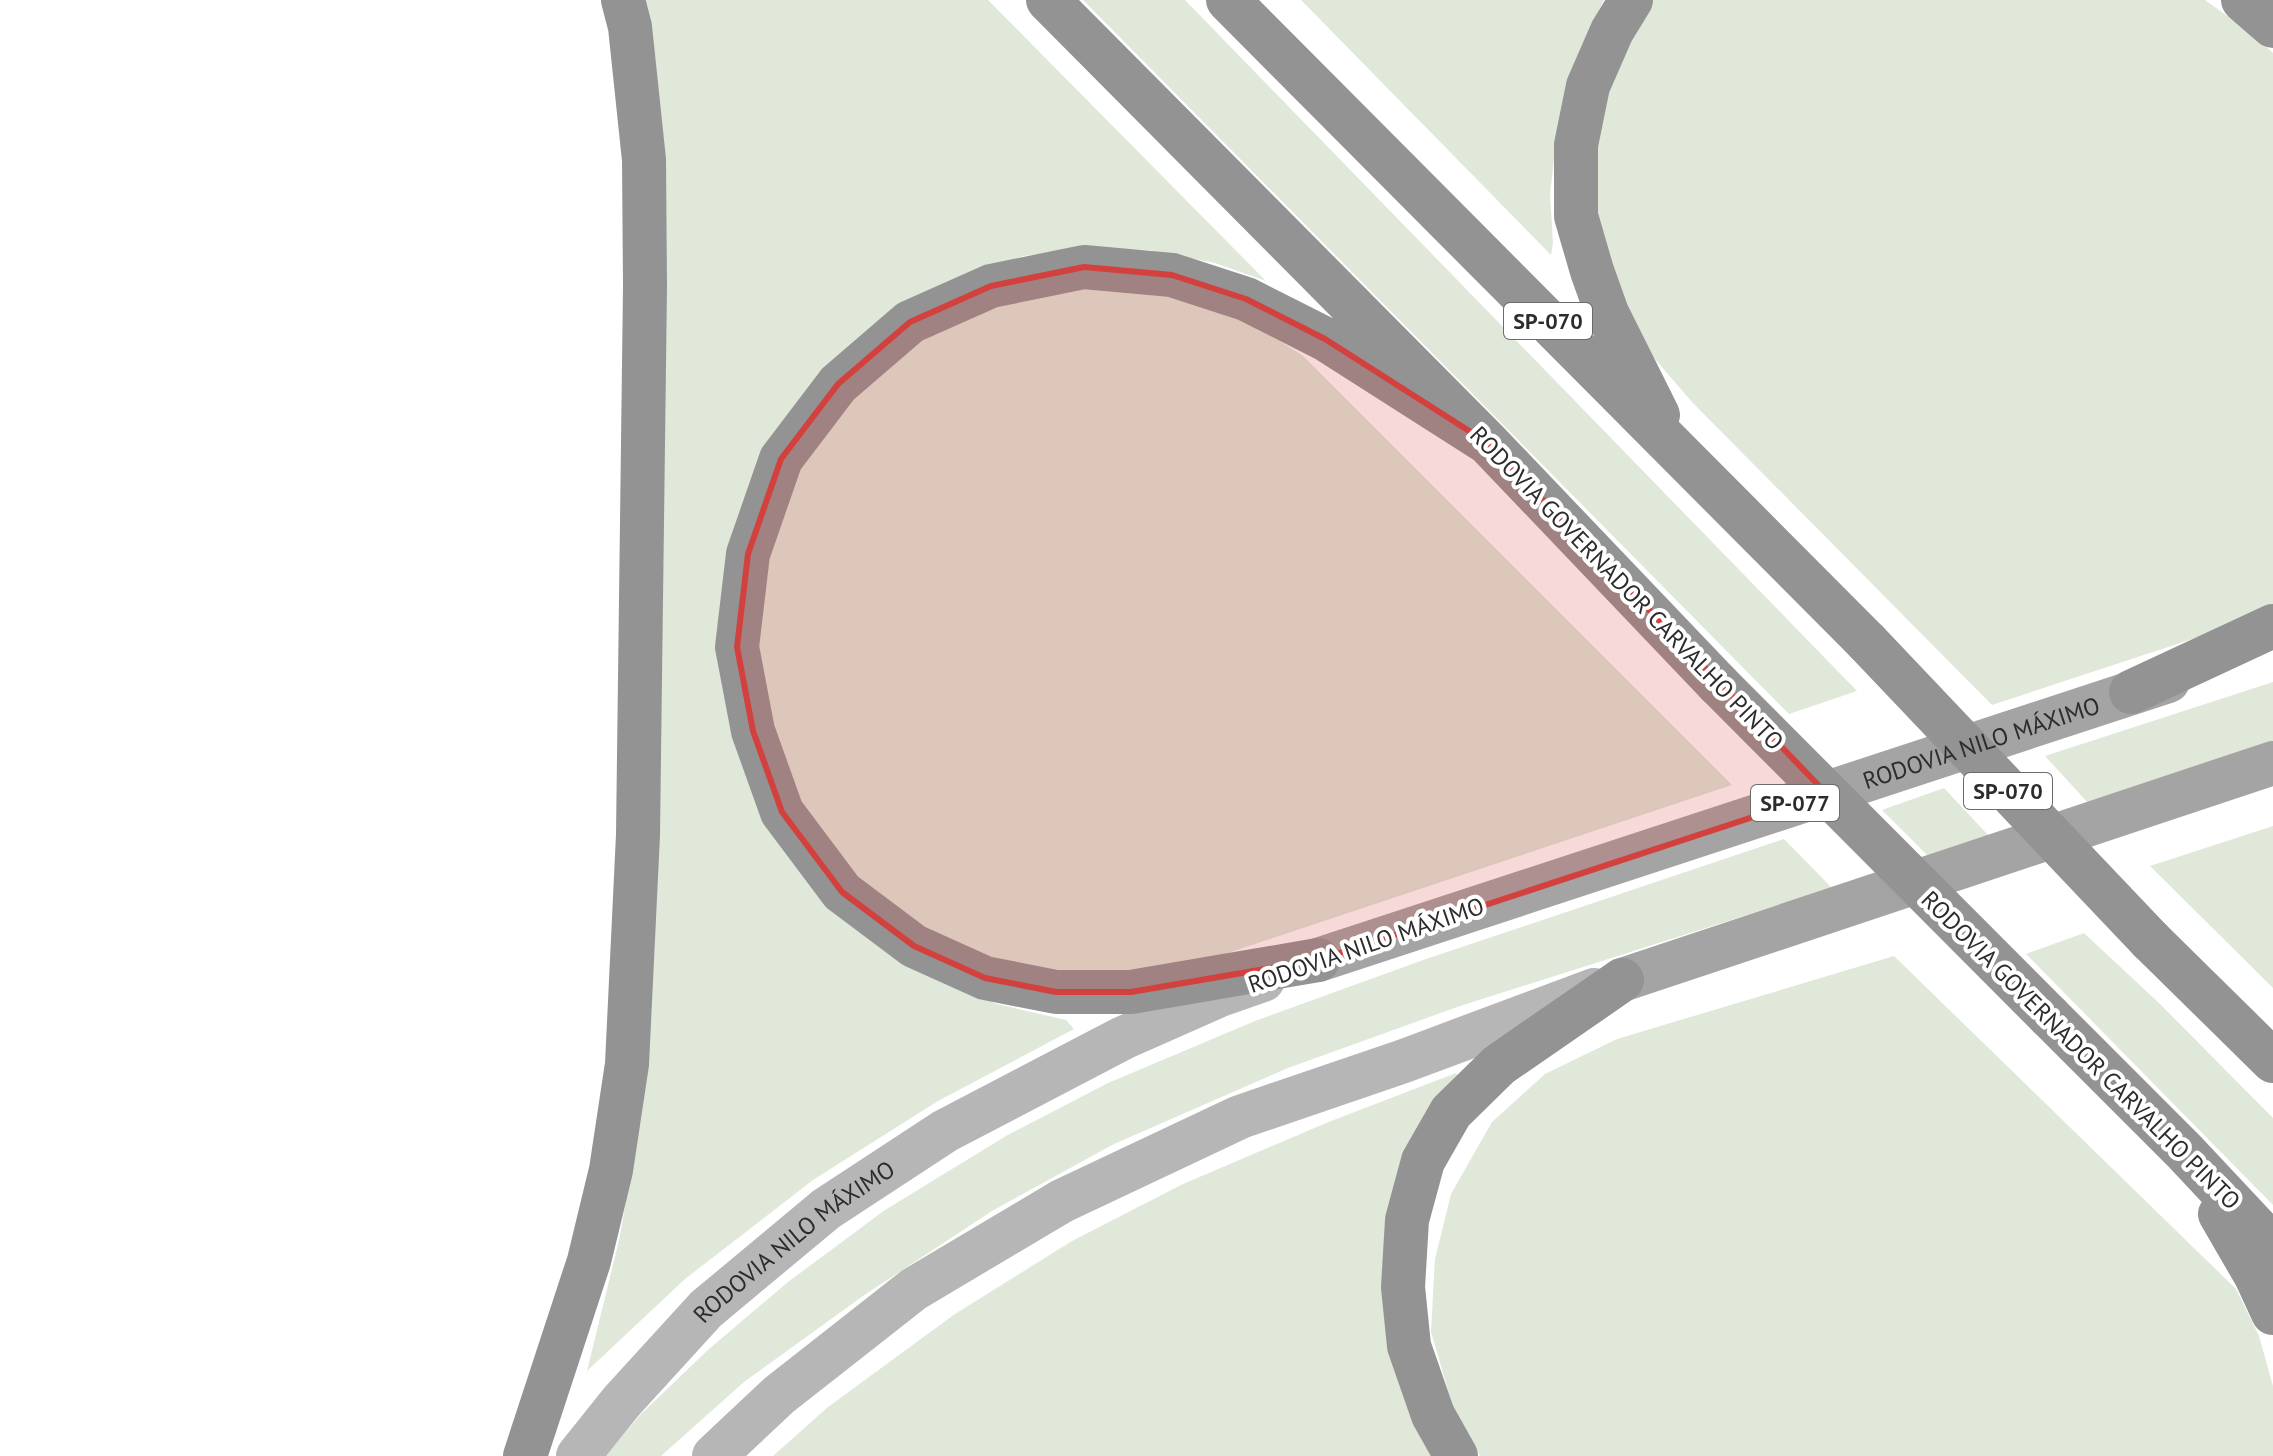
<svg xmlns="http://www.w3.org/2000/svg" width="2273" height="1456" viewBox="0 0 2273 1456" font-family="'PT Sans',sans-serif">
  <style>
    .green { fill: #e0e8da }
    .lines { fill: none; stroke-linecap: round; stroke-linejoin: round }
    .secondary { stroke: #b6b6b6; stroke-width: 44 }
    .primary { stroke: #a4a4a4; stroke-width: 44 }
    .highway { stroke: #939393; stroke-width: 44 }
    .highway-bridge { stroke: #939393; stroke-width: 44 }
    .marked { fill: #d3413e; fill-opacity: 0.2; stroke: #d3413e; stroke-width: 6; stroke-linejoin: round }
    .labels { text-anchor: middle; dominant-baseline: central; stroke-width: 8; stroke-linejoin: round; paint-order: stroke }
    .shield { fill: #fff; stroke: #6b6b6b; stroke-width: 2 }
    .shield-label { font-size: 22px; font-weight: bold; fill: #2c2c2c }
    .street-label { font-size: 24px; fill: #2c2c2c; stroke: #fff }
  </style>
  <rect width="100%" height="100%" fill="#fff"/>
  <path class="green" d="M 643,0 L 988,0 L 1266,281 L 1215,263 L 1149,250 L 1084,248 L 1024,256 L 964,275 L 790,413 L 737,739 L 933,975 L 997,1004 L 1066,1020 L 1074,1029 L 938,1101 L 813,1180 L 685,1279 L 587,1371 L 620,1236 L 639,1120 Z
    M 1083,0 L 1185,0 L 1857,691 L 1789,714 Z
    M 1301,0 L 1604,0 L 1595,17 L 1558,126 L 1550,194 L 1553,243 L 1551,255 Z
    M 1652,0 L 2205,0 L 2251,33 L 2273,53 L 2273,608 L 2244,622 L 1992,705 L 1692,402 L 1629,329 L 1588,202 L 1593,113 Z
    M 1083,284 L 1166,289 L 1240,315 L 1303,356 L 1732,785 L 1165,974 L 1102,984 L 984,965 L 873,899 L 824,845 L 780,769 L 758,692 L 755,614 L 769,538 L 797,468 L 857,392 L 920,339 L 992,303 Z
    M 2273,682 L 2273,744 L 2089,804 L 2045,756 Z
    M 1944,788 L 1989,836 L 1929,857 L 1882,810 Z
    M 2273,826 L 2273,988 L 2150,866 Z
    M 1784,839 L 1832,888 L 1460,1006 L 1288,1068 L 1114,1144 L 992,1211 L 863,1296 L 744,1382 L 661,1456 L 606,1456 L 641,1414 L 709,1349 L 788,1282 L 885,1210 L 1006,1136 L 1108,1083 L 1255,1021 L 1426,959 Z
    M 2084,933 L 2160,1004 L 2273,1118 L 2273,1205 L 2026,954 Z
    M 1894,956 L 2236,1289 L 2259,1336 L 2273,1386 L 2273,1456 L 1480,1456 L 1453,1407 L 1431,1332 L 1435,1259 L 1451,1194 L 1492,1122 L 1545,1074 L 1617,1039 Z
    M 1456,1073 L 1463,1081 L 1393,1245 L 1436,1456 L 773,1456 L 828,1407 L 955,1314 L 1072,1241 L 1183,1184 L 1326,1123 Z"/>
  <g class="lines">
    <g class="secondary">
      <path id="s1" d="M 578,1456 L 622,1401 L 706,1309 L 826,1209 L 945,1131 L 1123,1038 L 1220,995 L 1263,980"/>
      <path d="M 714,1456 L 779,1395 L 914,1289 L 1062,1201 L 1240,1117 L 1404,1061 L 1594,990"/>
    </g>
    <g class="primary">
      <path id="s2" d="M 1318,960 L 2168,681"/>
      <path d="M 1622,980 L 2273,763"/>
    </g>
    <path class="highway" d="M 1048,0 L 1488,443 L 1718,684
      M 1228,0 L 1867,642
      M 1631,0 L 1612,31 L 1588,86 L 1576,145 L 1576,216 L 1592,271 L 1607,313 L 1658,415
      M 2243,0 L 2273,26
      M 2131,692 L 2273,626
      M 2150,940 L 2273,1061
      M 1318,960 L 1131,992 L 1056,992 L 985,978 L 914,946 L 842,892 L 782,812 L 753,731 L 737,647 L 748,554 L 781,459 L 838,384 L 910,322 L 991,286 L 1084,267 L 1172,275 L 1246,299 L 1325,339 L 1488,443
      M 2049,1016 L 2185,1152 L 2273,1246
      M 2220,1214 L 2256,1276 L 2273,1313
      M 525,1456 L 589,1261 L 611,1170 L 627,1064 L 638,835 L 645,286 L 644,160 L 630,27 L 623,0
      M 1456,1456 L 1433,1415 L 1409,1346 L 1403,1287 L 1407,1220 L 1423,1161 L 1451,1112 L 1499,1065 L 1622,980"/>
    <path class="highway-bridge" d="M 1867,642 L 2150,940
      M 1718,684 L 2049,1016"/>
  </g>
  <path class="marked" d="M 1084,267 L 1172,275 L 1246,299 L 1325,339 L 1488,443 L 1826,793 L 1318,960 L 1131,992 L 1056,992 L 985,978 L 914,946 L 842,892 L 782,812 L 753,731 L 737,647 L 748,554 L 781,459 L 838,384 L 910,322 L 991,286 Z"/>
  <g class="labels">
    <g class="shield">
      <rect x="1504" y="303" width="88" height="36" rx="6"/>
      <rect x="1964" y="773" width="88" height="36" rx="6"/>
      <rect x="1751" y="785" width="88" height="36" rx="6"/>
    </g>
    <g class="shield-label">
      <text x="1548" y="321">SP-070</text>
      <text x="2008" y="791">SP-070</text>
      <text x="1795" y="803">SP-077</text>
    </g>
    <g class="street-label">
      <text transform="translate(1627 588) rotate(46)">RODOVIA GOVERNADOR CARVALHO PINTO</text>
      <text stroke="none"><textPath href="#s2" startOffset="698">RODOVIA NILO MÁXIMO</textPath></text>
      <text transform="translate(1366 945) rotate(-19)">RODOVIA NILO MÁXIMO</text>
      <text transform="translate(2081 1050) rotate(45)">RODOVIA GOVERNADOR CARVALHO PINTO</text>
      <text stroke="none"><textPath href="#s1" startOffset="306">RODOVIA NILO MÁXIMO</textPath></text>
    </g>
  </g>
</svg>
